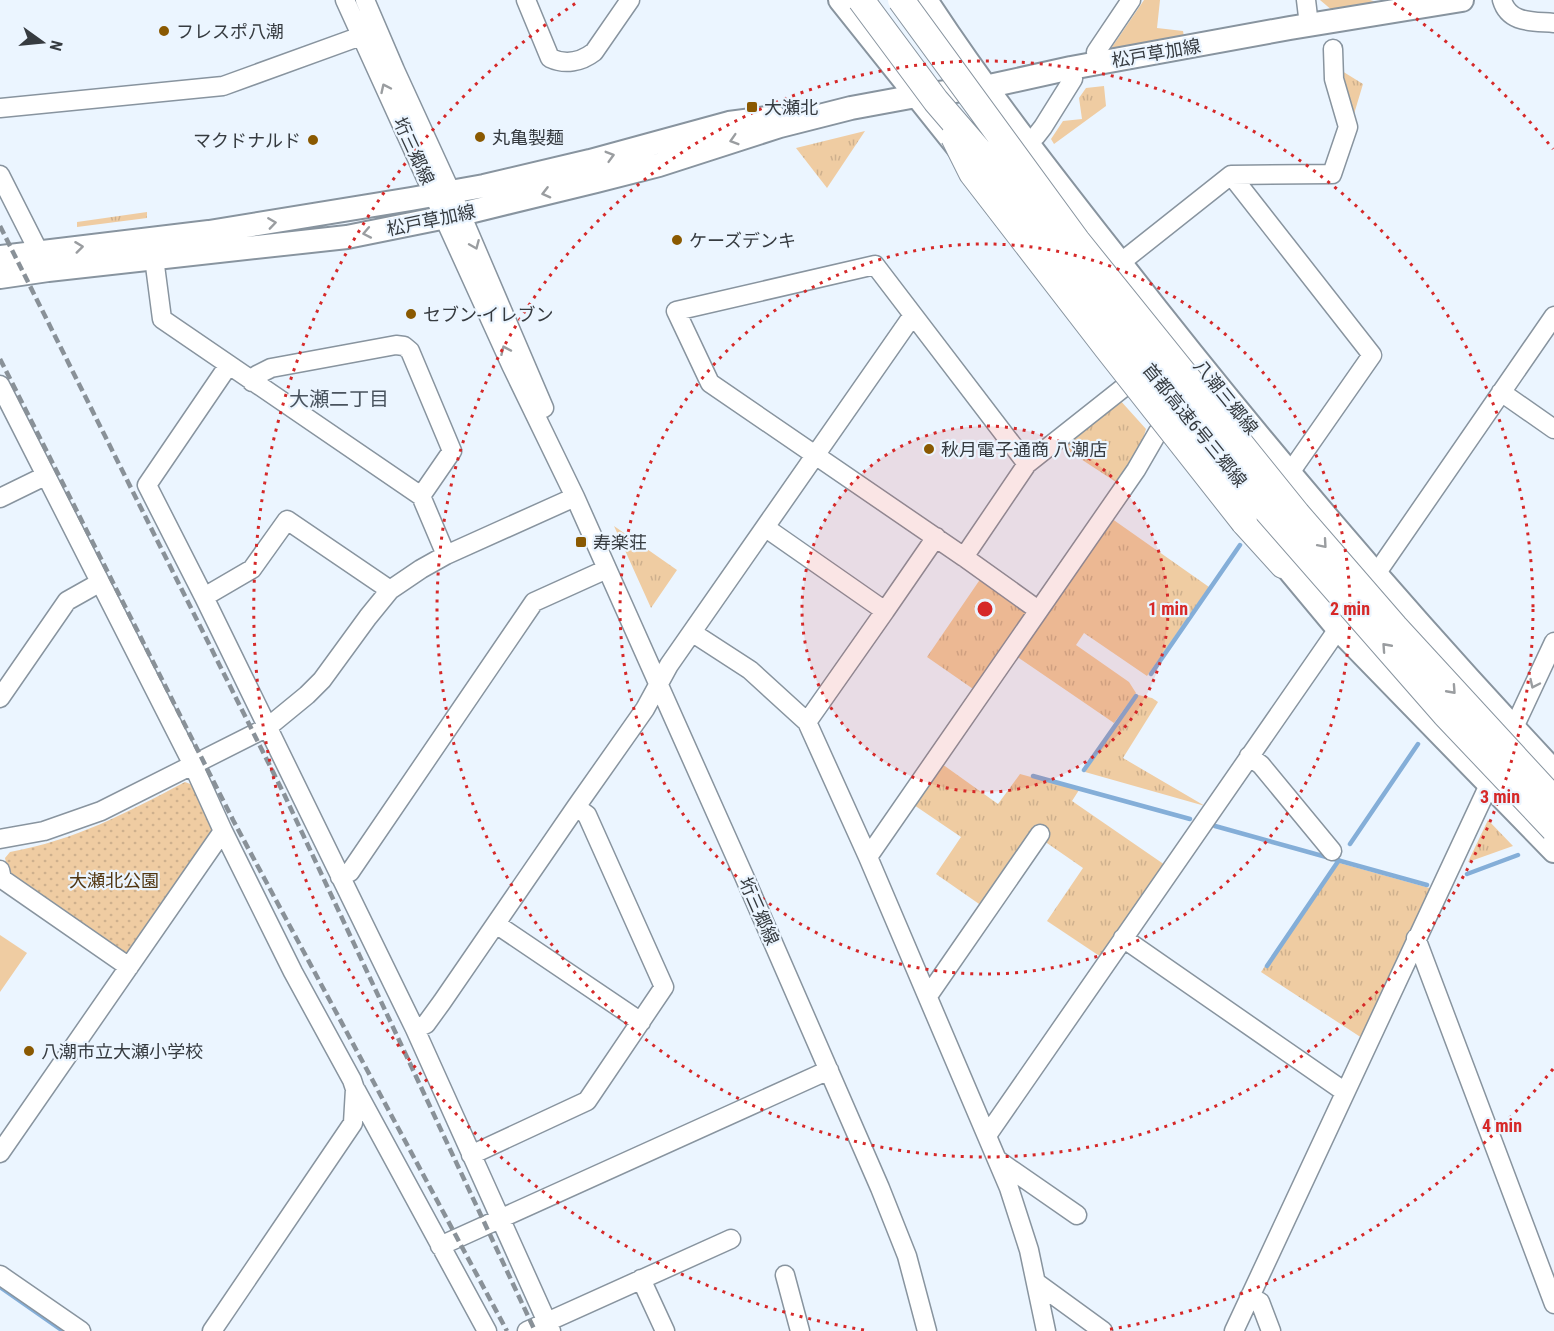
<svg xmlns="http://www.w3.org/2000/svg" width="1554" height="1331" viewBox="0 0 1554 1331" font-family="'Roboto Condensed','Noto Sans JP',sans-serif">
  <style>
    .grass { fill: url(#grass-tufts) }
    .park { fill: url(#park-dots) }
    .garden { fill: #efcca2 }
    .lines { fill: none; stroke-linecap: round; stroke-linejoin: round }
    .stream { stroke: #84aed8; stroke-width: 4.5 }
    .minor-casing { stroke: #88949f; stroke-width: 21 }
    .major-casing { stroke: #88949f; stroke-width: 26 }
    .highway-casing { stroke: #88949f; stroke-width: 28 }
    .minor { stroke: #fff; stroke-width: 18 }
    .major { stroke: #fff; stroke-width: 22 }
    .highway { stroke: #fff; stroke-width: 26 }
    .rail { stroke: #899198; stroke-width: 4.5; stroke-dasharray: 9 4.5; stroke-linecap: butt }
    .highway-bridge-casing { stroke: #88949f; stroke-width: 28; stroke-linecap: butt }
    .highway-bridge { stroke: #fff; stroke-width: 26 }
    .oneway { stroke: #9a9da0 }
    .ring { fill: none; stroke: #d62828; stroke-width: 3; stroke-dasharray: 3 6 }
    .poi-dot { fill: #8a5901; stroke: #ebf5ff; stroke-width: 2 }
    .labels { text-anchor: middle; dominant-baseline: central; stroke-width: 4.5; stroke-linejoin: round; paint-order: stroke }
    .poi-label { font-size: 18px; fill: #363b40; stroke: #ebf5ff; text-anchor: start }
    .street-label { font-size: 18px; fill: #363b40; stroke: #ebf5ff }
    .park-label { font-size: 18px; fill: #513611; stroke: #ebf5ff }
    .neighbourhood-label { font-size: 20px; fill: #4a545f; stroke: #ebf5ff }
    .centre { fill: #d62828; stroke: #ebf5ff; stroke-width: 3 }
    .ring-label { font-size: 18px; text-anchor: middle; font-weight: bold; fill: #d62828; stroke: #ebf5ff; stroke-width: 4.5; stroke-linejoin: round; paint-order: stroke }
  </style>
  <defs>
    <pattern id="grass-tufts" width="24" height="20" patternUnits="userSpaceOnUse" patternTransform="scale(1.5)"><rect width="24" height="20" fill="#efcca2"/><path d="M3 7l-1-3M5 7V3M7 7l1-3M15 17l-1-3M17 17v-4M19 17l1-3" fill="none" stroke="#ceb08d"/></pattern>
    <pattern id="park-dots" width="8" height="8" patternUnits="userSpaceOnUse" patternTransform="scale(1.5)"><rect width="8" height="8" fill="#efcca2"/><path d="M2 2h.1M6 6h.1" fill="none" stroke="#ceb08d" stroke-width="1.8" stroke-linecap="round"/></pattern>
  </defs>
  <rect width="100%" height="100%" fill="#ebf5ff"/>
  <path class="grass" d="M 1342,71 L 1363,84 L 1354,114 Z
    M 1104,86 L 1106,106 L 1054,144 L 1051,139 L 1063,121 L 1082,119 L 1079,98 L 1086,88 Z
    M 865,131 L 827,188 L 796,148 Z
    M 147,212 L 147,218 L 77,227 L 77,222 Z
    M 1119,399 L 1146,429 L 1138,456 L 1119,484 L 1061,446 Z
    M 1108,516 L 1209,587 L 1147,676 L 1084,633 L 1076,645 L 1129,682 L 1136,693 L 1114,723 L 1013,654 Z
    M 614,526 L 677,570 L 651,608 Z
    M 981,578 L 1031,612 L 976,691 L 927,657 Z
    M 1138,695 L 1152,698 L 1158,702 L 1123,758 L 1205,806 L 1085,772 Z
    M 942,764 L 998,804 L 1020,774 L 1079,790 L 1072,801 L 1165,865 L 1101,957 L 1047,921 L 1083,868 L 1044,841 L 982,906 L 936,874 L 961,837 L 914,805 Z
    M 1488,820 L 1513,846 L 1468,862 Z
    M 1336,862 L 1433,889 L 1362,1038 L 1261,972 Z"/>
  <path class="park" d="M 185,782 L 193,785 L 214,827 L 212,835 L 130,953 L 124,954 L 12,878 L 8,872 L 5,858 L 10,852 C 76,840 126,813 185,782 Z"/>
  <path class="garden" d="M 1144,0 L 1160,0 L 1157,28 L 1183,31 L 1184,37 L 1110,50 Z
    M 1320,0 L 1370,0 L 1380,3 L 1333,11 Z
    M 0,935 L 27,953 L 0,992 Z"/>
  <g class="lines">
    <path class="stream" d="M 1151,674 L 1240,545
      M 1084,770 L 1136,696
      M 1033,776 L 1190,819
      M 1215,826 L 1427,885
      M 1350,844 L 1418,744
      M 1467,874 L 1518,855
      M 1267,966 L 1339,860
      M 0,1287 L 63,1331"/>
    <defs>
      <path id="minor" d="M 345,0 L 511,365 L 575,497 L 744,876 L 880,1188 L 907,1256 L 927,1331
        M 365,0 L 395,70 L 461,214 L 544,408
        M 526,0 L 550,58 C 565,65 581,62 594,52 L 630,0
        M 1306,0 L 1309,25
        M 1502,0 C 1509,24 1533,21 1554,23
        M 1098,63 L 1096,52 L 1131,0
        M 0,108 L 223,86 L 361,36
        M 1036,136 L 1043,127 L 1073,79 L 1071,68
        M 0,175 L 44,262
        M 1231,175 L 1372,355 L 1289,474
        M 154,258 L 162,319 L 421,496 L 446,555
        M 1120,263 L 1231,175 L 1332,174 L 1348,127 L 1334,79 L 1333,49
        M 228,366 L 147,485 L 204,597 L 415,1029 L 551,1331
        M 252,382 L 257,375 L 271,368 L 396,345 L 404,346 L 410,351 L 452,451 L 421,496
        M 0,385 L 193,765 L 223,831 L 293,972 L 352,1080 L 355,1089 L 353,1123 L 212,1331
        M 1501,392 L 1554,429
        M 1027,464 L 875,265 L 676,311 L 710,383 L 964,557 L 1027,464 L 1123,388
        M 0,498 L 45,476
        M 766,528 L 885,611 L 936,537
        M 964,557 L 1038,610
        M 1376,574 L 1554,316
        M 204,597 L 252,569 L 287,520 L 390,590
        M 693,633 L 750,670 L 807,722 L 868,857 L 1009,1188 L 1029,1250 L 1046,1331
        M 0,698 L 67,601 L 99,583
        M 807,722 L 885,611
        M 1509,738 L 1554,642
        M 1249,756 L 1261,765 L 1332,851
        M 0,839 L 44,831 L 101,811 L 268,727 L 307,695 L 322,680 L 368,617 L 390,590 L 421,569 L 446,555 L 575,497
        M 868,857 L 1136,470 L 1158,432
        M 0,870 L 2,879 L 129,967
        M 340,877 L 350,872 L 534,602 L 607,569
        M 496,924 L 641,1022
        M 1123,938 L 1345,1092
        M 1416,938 L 1554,1304
        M 928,996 L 1040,834
        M 415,1029 L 426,1024 L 442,1002 L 576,807 L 645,709 L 669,665 L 913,315
        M 356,1090 L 487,1331
        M 988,1134 L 1338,629
        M 0,1153 L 223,831
        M 471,1155 L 587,1101 L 664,987 L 587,815 L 576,807
        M 999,1161 L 1077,1215
        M 440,1246 L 829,1070
        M 0,1275 L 81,1331
        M 785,1275 L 800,1331
        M 641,1279 L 665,1331
        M 1037,1283 L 1103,1331
        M 1249,1297 L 1260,1302 L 1271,1331
        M 527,1331 L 731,1239
        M 1234,1331 L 1494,774"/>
      <path id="major" d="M 840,0 L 963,154
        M 926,0 C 986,92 1054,178 1122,265 C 1258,440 1402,609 1554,771
        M 0,257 L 209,232 L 411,199 L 484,186 L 590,161 L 729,123 L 775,117
        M 0,277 L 48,270 L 347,237 L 461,214 L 596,181 L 659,165 L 780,126 L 851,108 L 916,96 L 985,87 L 1071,68 L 1290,28 L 1462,0
        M 1273,551 L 1338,629 L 1554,851"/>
      <path id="highway" d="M 1244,522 L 1283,565"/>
    </defs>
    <use href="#minor" class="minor-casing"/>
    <use href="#major" class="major-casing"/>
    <use href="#highway" class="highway-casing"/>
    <use href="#minor" class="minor"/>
    <use href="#major" class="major"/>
    <use href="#highway" class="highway"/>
    <path class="rail" d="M 0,226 L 284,794 L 535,1331
      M 0,359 L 233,820 L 507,1331"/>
    <defs>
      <path id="highway-bridge" d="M 861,0 L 936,101 L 986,159 L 1200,434 L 1445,714 L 1554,829
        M 901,0 L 1077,241 L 1297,514 L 1395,627 L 1554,800
        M 954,137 L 972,173 L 1107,348 L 1244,522"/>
    </defs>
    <use href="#highway-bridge" class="highway-bridge-casing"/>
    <use href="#highway-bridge" class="highway-bridge"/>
  </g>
  <defs><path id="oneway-chevron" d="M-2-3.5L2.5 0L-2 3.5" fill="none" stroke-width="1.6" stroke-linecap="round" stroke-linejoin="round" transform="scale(1.5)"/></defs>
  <g class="oneway">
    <use href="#oneway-chevron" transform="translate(385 88) rotate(-115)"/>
    <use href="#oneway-chevron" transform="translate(734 140) rotate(163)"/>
    <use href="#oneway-chevron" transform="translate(610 156) rotate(-16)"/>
    <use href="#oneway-chevron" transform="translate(546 193) rotate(166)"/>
    <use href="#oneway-chevron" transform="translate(272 223) rotate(-8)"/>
    <use href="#oneway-chevron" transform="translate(367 233) rotate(169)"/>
    <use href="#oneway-chevron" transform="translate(475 245) rotate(67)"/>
    <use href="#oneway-chevron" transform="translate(79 247) rotate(-7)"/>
    <use href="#oneway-chevron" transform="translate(505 350) rotate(-114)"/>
    <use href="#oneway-chevron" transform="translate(1323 544) rotate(49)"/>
    <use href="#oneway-chevron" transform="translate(1386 647) rotate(-132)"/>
    <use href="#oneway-chevron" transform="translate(1534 684) rotate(115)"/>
    <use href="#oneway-chevron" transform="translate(1452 690) rotate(48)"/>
  </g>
  <circle cx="985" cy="609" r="183" fill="#d62828" fill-opacity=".12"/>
  <g class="ring">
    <circle cx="985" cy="609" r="183"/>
    <circle cx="985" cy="609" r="365"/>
    <circle cx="985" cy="609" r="548"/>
    <path d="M1553 1069A731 731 0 0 1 1106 1330M864 1330A731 731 0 0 1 576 3M1394 3A731 731 0 0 1 1553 149"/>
  </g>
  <g class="poi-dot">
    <circle cx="164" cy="31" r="6"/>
    <rect x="746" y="101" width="12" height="12" rx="3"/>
    <circle cx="480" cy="137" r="6"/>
    <circle cx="313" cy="140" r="6"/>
    <circle cx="677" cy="240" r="6"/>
    <circle cx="411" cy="314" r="6"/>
    <circle cx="929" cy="449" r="6"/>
    <rect x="575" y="536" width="12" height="12" rx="3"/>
    <circle cx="29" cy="1051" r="6"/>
  </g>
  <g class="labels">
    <g class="poi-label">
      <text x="176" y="31">フレスポ八潮</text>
      <text x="764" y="107">大瀬北</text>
      <text x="492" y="137">丸亀製麺</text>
      <text x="301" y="140" text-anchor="end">マクドナルド</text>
      <text x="689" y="240">ケーズデンキ</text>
      <text x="423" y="314">セブン-イレブン</text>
      <text x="941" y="449">秋月電子通商 八潮店</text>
      <text x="593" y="542">寿楽荘</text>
      <text x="41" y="1051">八潮市立大瀬小学校</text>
    </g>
    <g class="street-label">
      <text transform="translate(1156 53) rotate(-10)">松戸草加線</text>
      <text transform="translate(414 151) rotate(65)">垳三郷線</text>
      <text transform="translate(431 220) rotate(-12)">松戸草加線</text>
      <text transform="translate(1226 397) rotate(51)">八潮三郷線</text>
      <text transform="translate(1195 425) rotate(51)">首都高速6号三郷線</text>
      <text transform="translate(759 911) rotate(66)">垳三郷線</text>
    </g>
    <g class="park-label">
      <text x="114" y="880">大瀬北公園</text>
    </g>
    <g class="neighbourhood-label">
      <text x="339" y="399">大瀬二丁目</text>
    </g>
  </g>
  <circle cx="985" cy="609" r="9" class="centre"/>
  <g class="ring-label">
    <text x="1168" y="615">1 min</text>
    <text x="1350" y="615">2 min</text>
    <text x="1500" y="803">3 min</text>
    <text x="1502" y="1132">4 min</text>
  </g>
  <g transform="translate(42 42) rotate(105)" stroke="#ebf5ff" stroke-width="4.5" paint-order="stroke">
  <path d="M0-4.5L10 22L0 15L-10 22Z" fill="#363b40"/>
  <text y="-9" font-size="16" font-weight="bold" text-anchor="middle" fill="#363b40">N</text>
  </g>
</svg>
